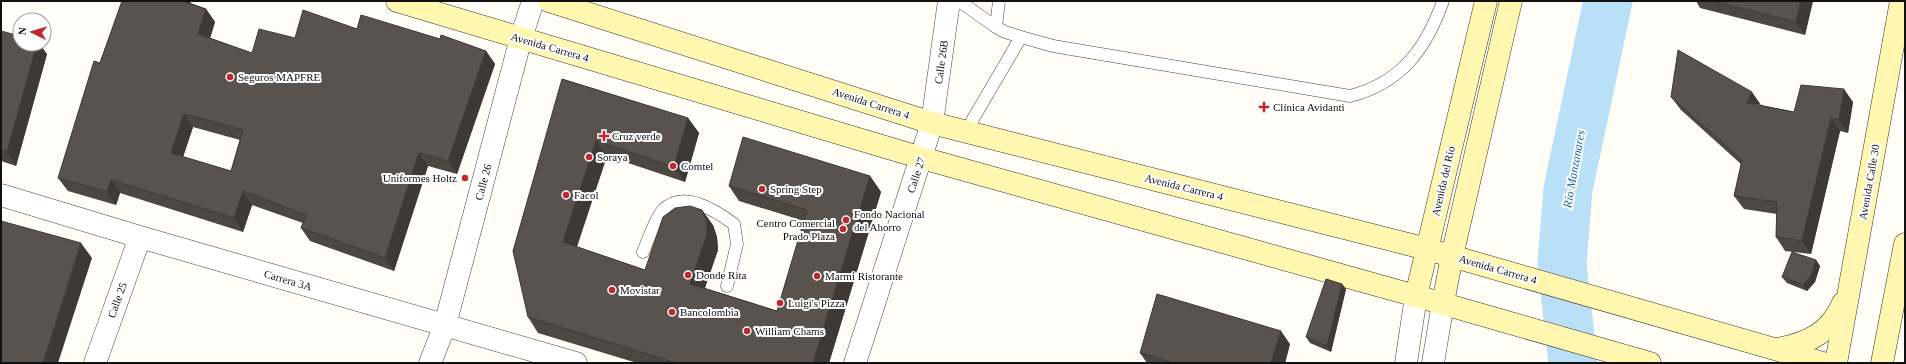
<svg xmlns="http://www.w3.org/2000/svg" width="1906" height="364" viewBox="0 0 1906 364" font-family="'Times New Roman',serif">
  <style>
    .lines { fill: none; stroke-linecap: round; stroke-linejoin: round }
    .river { stroke: #b9e0f7; stroke-width: 49 }
    .service-casing { stroke: #444; stroke-width: 13 }
    .minor-casing { stroke: #444; stroke-width: 23 }
    .tertiary-casing { stroke: #444; stroke-width: 23 }
    .secondary-casing { stroke: #333; stroke-width: 23 }
    .service { stroke: #fff; stroke-width: 12 }
    .minor { stroke: #fff; stroke-width: 22 }
    .tertiary { stroke: #fff; stroke-width: 22 }
    .secondary { stroke: #fff6b0; stroke-width: 22 }
    .wall { fill: #4d4742; fill-rule: evenodd }
    .shaded-wall { fill: #3f3936 }
    .building { fill: #5a524d; stroke: #3f3936; fill-rule: evenodd }
    .poi-dot { fill: #c4262e; stroke: #fff; stroke-width: 1.5 }
    .labels { text-anchor: middle; dominant-baseline: central; stroke-width: 4; stroke-linejoin: round; paint-order: stroke }
    .street-label { font-size: 11px; fill: #111; stroke: #fff }
    .poi-label { font-size: 11px; fill: #111; stroke: #fff; text-anchor: start }
    .water-label { font-size: 12px; font-style: italic; fill: #1768a6; stroke: #fff }
  </style>
  <rect width="100%" height="100%" fill="#fffdf5"/>
  <g class="lines">
    <path class="river" d="M 1573,363 L 1562,264 L 1568,189 L 1608,1"/>
    <defs>
      <path id="service" d="M 959,1 L 996,27
        M 999,1 L 996,27 L 1005,32 L 1021,37
        M 966,131 L 1021,37 L 1053,46 L 1350,96 C 1401,83 1426,49 1443,1
        M 643,252 C 648,241 655,218 663,210 C 683,189 716,211 734,224 L 737,244 L 727,286"/>
      <path id="minor" d="M 1,195 L 140,237 L 576,363
        M 95,363 L 140,237
        M 430,363 L 445,325 L 521,38 L 533,1
        M 855,363 L 932,123 L 949,1"/>
      <path id="tertiary" d="M 1406,363 L 1416,296
        M 1433,363 L 1443,303"/>
      <path id="secondary" d="M 397,1 L 922,158 L 1416,296 L 1650,363
        M 549,1 L 932,123 L 1427,249 L 1823,363
        M 1416,296 L 1486,1
        M 1443,303 L 1452,256 L 1511,1
        M 1778,349 C 1809,343 1830,333 1843,303
        M 1836,363 L 1901,1
        M 1882,363 L 1905,244"/>
    </defs>
    <use href="#service" class="service-casing"/>
    <use href="#minor" class="minor-casing"/>
    <use href="#tertiary" class="tertiary-casing"/>
    <use href="#secondary" class="secondary-casing"/>
    <use href="#service" class="service"/>
    <use href="#minor" class="minor"/>
    <use href="#tertiary" class="tertiary"/>
    <use href="#secondary" class="secondary"/>
  </g>
  <path class="wall" d="M 122,1 L 191,1 L 190,3 L 206,9 L 215,22 L 210,38 L 252,53 L 295,38 L 357,29 L 440,39 L 486,51 L 495,64 L 457,174 L 428,166 L 394,271 L 310,241 L 301,228 L 303,223 L 252,205 L 243,232 L 120,193 L 116,205 L 68,191 L 58,178 ZM 193,127 L 240,140 L 231,171 L 183,157 Z
    M 1696,1 L 1813,1 L 1805,35 L 1700,8 Z
    M 1,31 L 47,54 L 16,166 L 1,161 Z
    M 562,79 L 688,118 L 699,133 L 685,182 L 607,156 L 577,247 L 645,270 L 713,225 L 717,237 L 718,250 L 705,288 L 777,311 L 804,221 L 739,201 L 729,186 L 870,176 L 881,192 L 829,363 L 637,363 L 538,333 L 528,317 Z
    M 1671,97 L 1761,105 L 1794,112 L 1853,102 L 1848,133 L 1840,131 L 1811,254 L 1785,251 L 1776,237 L 1777,214 L 1744,209 L 1734,196 L 1741,164 L 1681,110 Z
    M 1816,260 L 1820,266 L 1815,282 L 1807,291 L 1787,283 L 1782,277 Z
    M 1342,284 L 1346,289 L 1331,352 L 1310,343 L 1306,337 Z
    M 1290,344 L 1285,363 L 1147,363 L 1140,353 Z"/>
  <path class="shaded-wall" d="M 179,1 L 191,1 L 187,12 Z
    M 1801,1 L 1813,1 L 1805,35 L 1796,22 Z
    M 206,9 L 215,22 L 207,48 L 198,34 Z
    M 37,44 L 40,44 L 47,54 L 16,166 L 7,152 Z
    M 486,51 L 495,64 L 457,174 L 448,161 Z
    M 1844,89 L 1853,102 L 1848,133 L 1839,120 Z
    M 1752,92 L 1761,105 L 1747,103 Z
    M 184,114 L 193,127 L 180,166 L 171,153 Z
    M 688,118 L 699,133 L 685,182 L 674,167 Z
    M 1831,118 L 1840,131 L 1811,254 L 1802,241 Z
    M 596,141 L 607,156 L 573,257 L 563,242 Z
    M 419,153 L 428,166 L 394,271 L 385,258 Z
    M 870,176 L 881,192 L 829,363 L 813,363 Z
    M 111,180 L 120,193 L 116,205 L 107,192 Z
    M 243,191 L 252,205 L 243,232 L 234,218 Z
    M 702,210 L 713,225 L 717,237 L 718,250 L 701,299 L 690,284 Z
    M 81,243 L 92,258 L 58,363 L 43,363 Z
    M 1816,260 L 1820,266 L 1815,282 L 1807,291 L 1803,285 Z
    M 1342,284 L 1346,289 L 1331,352 L 1327,346 Z
    M 1281,331 L 1290,344 L 1285,363 L 1271,363 Z"/>
  <path class="building" d="M 122,1 L 183,1 L 206,9 L 198,34 L 252,53 L 259,29 L 295,38 L 303,10 L 357,29 L 361,15 L 440,39 L 441,35 L 486,51 L 448,161 L 419,153 L 385,258 L 301,228 L 306,215 L 243,191 L 234,218 L 111,180 L 107,192 L 58,178 L 94,61 L 100,63 ZM 184,114 L 243,130 L 231,171 L 171,153 Z
    M 1713,1 L 1801,1 L 1796,22 Z
    M 1,31 L 20,36 L 20,44 L 37,44 L 7,152 L 1,151 Z
    M 1678,50 L 1752,92 L 1747,103 L 1794,112 L 1801,85 L 1844,89 L 1839,120 L 1831,118 L 1802,241 L 1776,237 L 1777,202 L 1734,196 L 1742,160 L 1671,97 Z
    M 562,79 L 688,118 L 674,167 L 596,141 L 563,242 L 645,270 L 663,217 L 675,208 L 690,206 L 702,210 L 707,222 L 707,235 L 690,284 L 777,311 L 807,210 L 729,186 L 743,137 L 870,176 L 813,363 L 676,363 L 528,317 L 513,251 Z
    M 1,221 L 81,243 L 43,363 L 1,363 Z
    M 1792,252 L 1816,260 L 1811,276 L 1803,285 L 1782,277 Z
    M 1326,279 L 1342,284 L 1327,346 L 1306,337 Z
    M 1157,294 L 1281,331 L 1271,363 L 1174,363 L 1140,353 Z"/>
  <g class="poi-dot">
    <circle cx="230" cy="77" r="4"/>
    <path d="M1262 101h4v4h4v4h-4v4h-4v-4h-4v-4h4z"/>
    <path d="M602 130h4v4h4v4h-4v4h-4v-4h-4v-4h4z"/>
    <circle cx="589" cy="157" r="4"/>
    <circle cx="673" cy="166" r="4"/>
    <circle cx="465" cy="178" r="4"/>
    <circle cx="762" cy="189" r="4"/>
    <circle cx="566" cy="195" r="4"/>
    <circle cx="846" cy="220" r="4"/>
    <circle cx="843" cy="229" r="4"/>
    <circle cx="688" cy="275" r="4"/>
    <circle cx="817" cy="276" r="4"/>
    <circle cx="612" cy="290" r="4"/>
    <circle cx="780" cy="303" r="4"/>
    <circle cx="672" cy="312" r="4"/>
    <circle cx="747" cy="331" r="4"/>
  </g>
  <g class="labels">
    <g class="street-label">
      <text transform="translate(550 47) rotate(16)">Avenida Carrera 4</text>
      <text transform="translate(941 62) rotate(-82)">Calle 26B</text>
      <text transform="translate(871 103) rotate(18)">Avenida Carrera 4</text>
      <text transform="translate(916 175) rotate(-72)">Calle 27</text>
      <text transform="translate(1443 181) rotate(-77)">Avenida del Río</text>
      <text transform="translate(483 182) rotate(-75)">Calle 26</text>
      <text transform="translate(1869 182) rotate(-80)">Avenida Calle 30</text>
      <text transform="translate(1184 187) rotate(14)">Avenida Carrera 4</text>
      <text transform="translate(1498 269) rotate(16)">Avenida Carrera 4</text>
      <text transform="translate(288 280) rotate(16)">Carrera 3A</text>
      <text transform="translate(117 300) rotate(-70)">Calle 25</text>
    </g>
    <g class="poi-label">
      <text x="238" y="77">Seguros MAPFRE</text>
      <text x="1273" y="107">Clínica Avidanti</text>
      <text x="612" y="136">Cruz verde</text>
      <text x="597" y="157">Soraya</text>
      <text x="681" y="166">Comtel</text>
      <text x="457" y="178" text-anchor="end">Uniformes Holtz</text>
      <text x="770" y="189">Spring Step</text>
      <text x="574" y="195">Facol</text>
      <text x="854" y="214">Fondo Nacional<tspan x="854" dy="13">del Ahorro</tspan></text>
      <text x="835" y="223" text-anchor="end">Centro Comercial<tspan x="835" dy="13">Prado Plaza</tspan></text>
      <text x="696" y="275">Donde Rita</text>
      <text x="825" y="276">Marmi Ristorante</text>
      <text x="620" y="290">Movistar</text>
      <text x="788" y="303">Luigi's Pizza</text>
      <text x="680" y="312">Bancolombia</text>
      <text x="755" y="331">William Chams</text>
    </g>
    <g class="water-label">
      <text transform="translate(1574 169) rotate(-80)">Río Manzanares</text>
    </g>
  </g>
  <rect width="1906" height="364" fill="none" stroke="#111111" stroke-width="4"/>
  <g transform="translate(32 32) rotate(275)"><circle r="19" fill="#ffffff" stroke="#a0a0a0"/>
  <path d="M0-3L7 15L0 10L-7 15Z" fill="#c4262e"/>
  <text y="-6" font-size="11" font-weight="bold" text-anchor="middle" fill="#111111">N</text>
  </g>
</svg>
